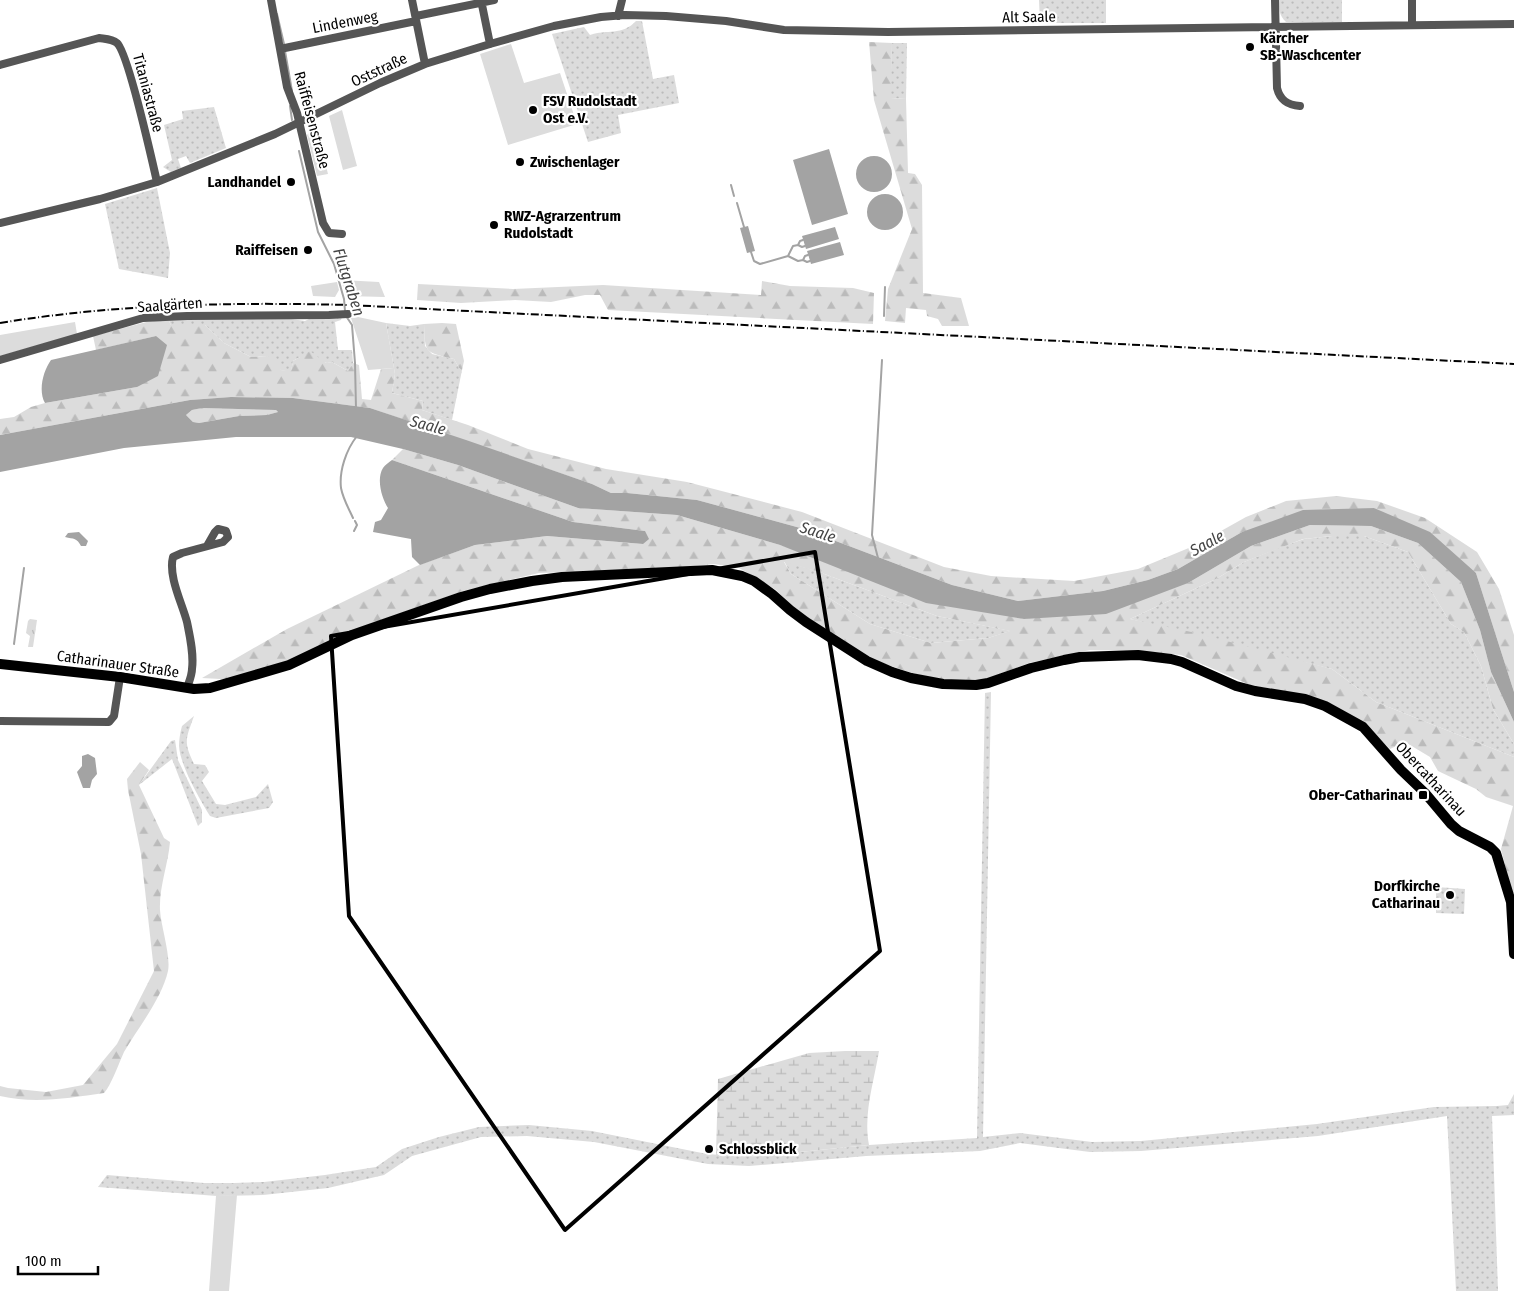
<svg xmlns="http://www.w3.org/2000/svg" width="1514" height="1291" viewBox="0 0 1514 1291" font-family="'Fira Sans Condensed',sans-serif">
  <style>
    .grass { fill: url(#grass-dots) }
    .forest { fill: url(#forest-firs); fill-rule: evenodd }
    .wetland { fill: url(#wetland-marsh) }
    .park { fill: url(#park-tufts) }
    .garden { fill: #dcdcdc }
    .water { fill: #a3a3a3; fill-rule: evenodd }
    .lines { fill: none; stroke-linecap: round; stroke-linejoin: round }
    .stream { stroke: #a3a3a3; stroke-width: 2 }
    .minor { stroke: #555; stroke-width: 8 }
    .major { stroke: #000; stroke-width: 10 }
    .rail { stroke: #000; stroke-width: 2; stroke-dasharray: 8 2.5 1 2.5; stroke-linecap: butt }
    .marked { fill: none; stroke: #000; stroke-width: 4; stroke-linejoin: round }
    .poi-dot { fill: #000; stroke: #fff; stroke-width: 2 }
    .labels { text-anchor: middle; dominant-baseline: central; stroke-width: 4.5; stroke-linejoin: round; paint-order: stroke }
    .street-label { font-size: 15px; fill: #000; stroke: #fff }
    .poi-label { font-size: 15px; font-weight: bold; fill: #000; stroke: #fff; text-anchor: start }
    .water-label { font-size: 16px; font-style: italic; fill: #444; stroke: #fff }
  </style>
  <defs>
    <pattern id="grass-dots" width="8" height="8" patternUnits="userSpaceOnUse" patternTransform="scale(1.25)"><rect width="8" height="8" fill="#dcdcdc"/><path d="M2 2h.1M6 6h.1" fill="none" stroke="#bbb" stroke-width="1.8" stroke-linecap="round"/></pattern>
    <pattern id="forest-firs" width="22" height="20" patternUnits="userSpaceOnUse" patternTransform="scale(1.25)"><rect width="22" height="20" fill="#dcdcdc"/><path d="M5 1l3.5 6h-7zM16 11l3.5 6h-7z" fill="#bbb"/></pattern>
    <pattern id="wetland-marsh" width="20" height="14" patternUnits="userSpaceOnUse" patternTransform="scale(1.25)"><rect width="20" height="14" fill="#dcdcdc"/><path d="M1 5h8M5 5V1M11 12h8M15 12V8" fill="none" stroke="#bbb"/></pattern>
    <pattern id="park-tufts" width="24" height="20" patternUnits="userSpaceOnUse" patternTransform="scale(1.25)"><rect width="24" height="20" fill="#dcdcdc"/><path d="M3 7l-1-3M5 7V3M7 7l1-3M15 17l-1-3M17 17v-4M19 17l1-3" fill="none" stroke="#bbb"/></pattern>
  </defs>
  <rect width="100%" height="100%" fill="#fff"/>
  <path class="grass" d="M 1039,0 L 1106,0 L 1106,23 L 1040,23 Z
    M 1279,0 L 1342,0 L 1342,22 L 1286,22 C 1279,15 1279,10 1279,0 Z
    M 636,21 L 642,21 L 653,79 L 674,75 L 679,103 L 618,115 L 621,133 L 588,142 L 552,34 L 584,27 L 590,35 C 607,29 622,36 636,21 Z
    M 892,43 L 907,43 L 906,99 L 890,98 Z
    M 214,107 L 226,148 L 190,163 L 186,156 L 178,159 L 181,168 L 171,172 L 163,167 L 172,160 L 164,125 L 183,119 L 182,111 Z
    M 157,188 L 170,253 L 168,278 L 119,269 L 105,204 Z
    M 313,317 L 342,317 L 341,320 L 335,322 L 338,350 L 352,350 L 353,363 L 348,371 L 332,362 L 327,363 L 300,357 L 293,361 L 291,372 L 281,370 L 267,356 L 251,357 L 224,343 L 205,325 L 171,325 L 168,319 L 284,318 L 305,321 Z
    M 386,323 L 410,326 L 424,324 L 425,346 L 432,354 L 454,359 L 459,368 L 462,370 L 452,420 L 422,410 L 423,401 L 392,393 L 395,374 Z
    M 1332,536 L 1364,536 L 1408,552 L 1451,624 L 1464,632 L 1481,666 L 1493,709 L 1514,744 L 1514,757 L 1376,702 L 1332,669 L 1130,619 L 1216,579 L 1244,562 L 1278,548 L 1304,539 Z
    M 784,561 L 819,572 L 937,616 L 1011,631 L 988,638 L 931,643 L 870,624 L 791,574 Z
    M 991,692 L 983,1137 L 1020,1133 L 1092,1142 L 1141,1141 L 1317,1124 L 1434,1107 L 1497,1106 L 1508,1105 L 1514,1094 L 1514,1115 L 1492,1116 L 1498,1291 L 1456,1291 L 1447,1116 L 1318,1136 L 1141,1151 L 1090,1152 L 1020,1143 L 980,1151 L 866,1156 L 749,1166 L 708,1164 L 594,1142 L 527,1136 L 481,1137 L 412,1156 L 384,1175 L 328,1188 L 263,1195 L 217,1196 L 98,1187 L 107,1175 L 204,1183 L 234,1183 L 264,1182 L 325,1175 L 376,1167 L 402,1149 L 439,1137 L 479,1127 L 529,1125 L 592,1131 L 707,1154 L 749,1157 L 869,1145 L 977,1138 L 985,693 Z
    M 194,716 C 186,739 183,741 194,764 L 205,765 L 209,772 L 202,781 L 216,804 L 225,805 L 256,797 L 268,784 L 273,802 L 269,808 L 216,818 L 210,816 C 200,800 180,765 179,746 C 179,740 180,733 182,726 Z
    M 175,740 L 178,760 L 202,810 L 202,822 L 198,826 L 172,759 L 139,785 L 171,741 Z
    M 1436,887 L 1465,889 L 1464,914 L 1436,913 Z"/>
  <path class="forest" d="M 869,42 L 892,43 L 891,98 L 906,99 L 908,173 L 915,174 L 922,185 L 923,293 L 961,298 L 969,326 L 942,326 L 938,319 L 927,316 L 926,310 L 906,308 L 905,323 L 885,321 L 888,289 L 912,229 L 874,100 Z
    M 762,281 L 790,286 L 853,288 L 874,293 L 873,324 L 608,310 L 600,295 L 585,295 L 551,302 L 515,300 L 461,303 L 417,300 L 418,284 L 513,289 L 603,285 L 761,295 Z
    M 158,319 L 168,319 L 171,325 L 205,325 L 224,343 L 251,357 L 267,356 L 278,359 L 281,370 L 291,371 L 293,361 L 310,351 L 326,363 L 332,362 L 348,371 L 353,363 L 359,365 L 362,399 L 371,400 L 381,369 L 394,368 L 395,374 L 392,393 L 423,401 L 422,410 L 468,425 L 528,449 L 606,469 L 687,482 L 802,512 L 944,567 L 991,576 L 1074,581 L 1138,569 L 1196,545 L 1246,517 L 1286,501 L 1336,496 L 1377,501 L 1425,518 L 1477,552 L 1499,589 L 1514,635 L 1514,692 L 1476,573 L 1374,508 L 1242,532 L 1178,569 L 1148,580 L 1103,591 L 1018,601 L 952,585 L 804,529 L 697,500 L 627,493 L 611,493 L 592,484 L 370,408 L 293,398 L 231,397 L 190,400 L 0,435 L 0,419 L 14,417 L 31,407 L 45,403 L 137,387 L 156,336 L 96,350 L 93,336 Z
    M 442,323 L 456,324 L 464,361 L 462,370 L 459,368 L 454,359 C 425,352 425,354 424,324 Z
    M 202,408 L 276,410 L 278,412 L 267,415 L 239,416 L 199,423 L 193,422 L 186,415 L 192,410 Z
    M 403,449 L 458,465 L 578,508 L 677,515 L 780,545 L 1024,619 L 1188,583 L 1251,546 L 1310,525 L 1371,526 L 1418,543 L 1461,582 L 1480,630 L 1491,672 L 1514,722 L 1514,744 L 1493,709 L 1481,666 L 1464,632 L 1451,624 L 1408,552 L 1364,536 L 1332,536 L 1303,539 L 1244,562 L 1216,579 L 1130,619 L 1196,633 L 1332,669 L 1376,702 L 1514,757 L 1514,893 L 1512,894 L 1501,849 L 1513,806 L 1486,797 L 1476,789 L 1438,771 L 1430,757 L 1405,742 L 1390,749 L 1360,721 L 1332,704 L 1305,695 L 1250,685 L 1181,655 L 1140,651 L 1090,650 L 1029,663 L 981,681 L 944,680 L 912,673 L 870,659 L 792,607 L 776,590 L 758,579 L 739,568 L 714,564 L 655,570 L 539,573 L 463,591 L 353,630 L 292,663 L 238,680 L 202,678 L 287,629 L 419,565 L 475,545 L 547,536 L 643,544 L 645,531 L 573,522 L 392,460 ZM 784,562 L 819,572 L 937,616 L 1010,631 L 988,638 L 931,643 L 870,624 L 791,574 Z
    M 140,762 L 149,770 L 139,785 L 164,838 L 170,842 C 168,865 159,887 160,910 C 161,927 171,956 168,971 C 162,998 138,1028 124,1052 C 119,1063 111,1086 104,1093 C 69,1098 35,1104 0,1096 L 0,1086 L 8,1088 L 46,1092 L 83,1085 L 117,1044 L 154,971 L 141,854 L 128,790 L 127,779 Z"/>
  <path class="wetland" d="M 845,1051 L 879,1051 C 874,1082 863,1114 869,1145 L 749,1157 L 716,1155 L 718,1079 L 809,1053 Z"/>
  <path class="park" d="M 30,619 L 37,620 L 33,647 L 28,647 L 30,636 L 26,633 L 28,621 Z"/>
  <path class="garden" d="M 511,44 L 524,83 L 560,73 L 577,124 L 508,145 L 480,54 Z
    M 342,110 L 357,166 L 343,170 L 329,116 Z
    M 316,126 L 328,174 L 317,176 L 307,135 Z
    M 341,280 L 379,282 L 385,297 L 346,296 Z
    M 337,282 L 339,290 L 335,297 L 313,296 L 311,286 Z
    M 358,317 L 386,323 L 394,368 L 368,370 L 351,318 Z
    M 75,322 L 77,334 L 0,356 L 0,335 Z
    M 237,1195 L 229,1291 L 209,1291 L 216,1196 Z"/>
  <path class="water" d="M 829,149 L 848,214 L 812,225 L 793,160 Z
    M856 174a18 18 0 1 1 36 0a18 18 0 1 1-36 0Z
    M867 212a18 18 0 1 1 36 0a18 18 0 1 1-36 0Z
    M 748,226 L 755,251 L 747,253 L 740,228 Z
    M 835,227 L 839,239 L 806,249 L 802,236 Z
    M 840,242 L 844,255 L 811,264 L 807,251 Z
    M 156,336 L 167,345 L 158,376 L 137,387 L 45,403 C 38,391 43,371 51,360 Z
    M 231,397 L 293,398 L 370,408 L 466,440 L 592,484 L 611,493 L 627,493 L 697,500 L 804,529 L 952,585 L 1018,601 L 1103,591 L 1148,580 L 1178,569 L 1242,532 L 1303,510 L 1374,508 L 1430,532 L 1476,573 L 1514,692 L 1514,722 L 1491,672 L 1480,630 L 1461,582 L 1418,543 L 1371,526 L 1310,525 L 1251,546 L 1188,583 L 1106,614 L 1024,619 L 926,603 L 780,545 L 677,515 L 578,508 L 458,465 L 403,449 L 351,437 L 236,437 L 124,448 L 0,472 L 0,435 L 190,400 ZM 202,408 L 276,410 L 278,412 L 267,415 L 239,416 L 199,423 L 193,422 L 186,415 L 192,410 Z
    M 392,460 L 573,522 L 645,531 L 649,539 L 643,544 L 547,536 L 475,545 L 420,565 L 412,557 L 411,539 L 373,532 L 375,522 L 381,520 L 388,508 C 382,499 376,479 383,468 C 385,465 389,462 392,460 Z
    M 79,532 L 88,541 L 86,546 L 81,546 C 77,538 74,539 65,537 L 68,533 Z
    M 88,754 L 95,758 L 97,774 L 92,780 L 90,788 L 83,788 L 77,772 L 82,766 L 82,756 Z"/>
  <g class="lines">
    <path class="stream" d="M 277,14 L 284,44
      M 285,51 L 292,91
      M 290,106 L 292,120
      M 299,151 L 318,232 L 334,264 L 344,299 L 345,311
      M 731,185 L 734,196
      M 737,203 L 744,227
      M 798,245 L 802,247 L 805,246
      M 751,252 L 754,261 L 760,264 L 788,256 L 793,246 L 798,245 L 800,241 L 803,240
      M 788,256 L 798,261 L 803,260 L 805,256 L 808,255
      M 803,260 L 807,262 L 810,261
      M 346,316 L 352,325 L 355,363 L 356,409
      M 884,316 L 885,287
      M 353,518 C 349,509 343,499 341,488 C 339,471 346,450 357,436
      M 354,531 L 357,525 L 355,521
      M 878,558 L 872,535 L 882,360
      M 14,644 L 24,568"/>
    <path class="minor" d="M 271,0 L 287,87 L 297,113 L 323,223 L 329,233 L 342,234
      M 412,0 L 425,64
      M 481,0 L 490,44
      M 1275,0 L 1277,88 C 1280,100 1287,105 1300,106
      M 1412,0 L 1412,25
      M 416,16 L 494,0
      M 618,16 L 622,0
      M 280,49 L 416,21
      M 0,65 L 99,38 C 105,39 112,39 117,43 C 128,53 152,160 157,182
      M 0,223 L 100,199 L 157,182 L 275,134 L 380,83 L 425,64 L 490,44 L 554,26 L 601,17 L 625,15 L 666,16 L 726,21 L 784,30 L 888,32 L 1514,24
      M 0,360 L 143,318 L 187,316 L 329,315 L 348,314
      M 187,688 C 189,682 192,675 192,669 C 194,654 190,637 187,622 C 182,603 168,576 173,557 L 182,553 L 223,542 L 228,537 L 226,531 L 218,529 L 215,532 L 207,546
      M 0,721 L 109,722 L 114,716 L 120,677"/>
    <path class="major" d="M 0,664 L 120,677 L 194,689 L 210,688 L 289,665 L 352,635 L 461,597 L 490,589 L 532,581 L 562,577 L 712,570 L 742,576 L 754,581 L 772,594 L 790,610 L 806,622 L 867,661 L 892,672 L 911,678 L 943,684 L 976,685 L 988,683 L 1031,668 L 1064,660 L 1080,657 L 1138,655 L 1171,659 L 1182,662 L 1236,686 L 1255,691 L 1305,699 L 1325,706 L 1363,727 L 1401,770 L 1425,793 L 1451,824 L 1459,831 L 1490,847 L 1496,853 L 1511,902 L 1514,954"/>
    <path class="rail" d="M 0,323 C 115,304 233,302 349,305 L 1514,364"/>
  </g>
  <path class="marked" d="M 815,552 L 880,951 L 565,1230 L 349,916 L 331,636 Z"/>
  <g class="poi-dot">
    <circle cx="1250" cy="47" r="5"/>
    <circle cx="533" cy="110" r="5"/>
    <circle cx="520" cy="162" r="5"/>
    <circle cx="291" cy="182" r="5"/>
    <circle cx="494" cy="225" r="5"/>
    <circle cx="308" cy="250" r="5"/>
    <rect x="1418" y="790" width="10" height="10" rx="2.5"/>
    <circle cx="1450" cy="895" r="5"/>
    <circle cx="709" cy="1149" r="5"/>
  </g>
  <g class="labels">
    <g class="street-label">
      <text transform="translate(1029 17) rotate(-1)">Alt Saale</text>
      <text transform="translate(345 22) rotate(-11)">Lindenweg</text>
      <text transform="translate(379 70) rotate(-25)">Oststraße</text>
      <text transform="translate(148 93) rotate(75)">Titaniastraße</text>
      <text transform="translate(312 120) rotate(75)">Raiffeisenstraße</text>
      <text transform="translate(170 305) rotate(-4)">Saalgärten</text>
      <text transform="translate(118 664) rotate(8)">Catharinauer Straße</text>
      <text transform="translate(1431 779) rotate(47)">Obercatharinau</text>
    </g>
    <g class="poi-label">
      <text x="1260" y="38">Kärcher<tspan x="1260" dy="17">SB-Waschcenter</tspan></text>
      <text x="543" y="101">FSV Rudolstadt<tspan x="543" dy="17">Ost e.V.</tspan></text>
      <text x="530" y="162">Zwischenlager</text>
      <text x="281" y="182" text-anchor="end">Landhandel</text>
      <text x="504" y="216">RWZ-Agrarzentrum<tspan x="504" dy="17">Rudolstadt</tspan></text>
      <text x="298" y="250" text-anchor="end">Raiffeisen</text>
      <text x="1413" y="795" text-anchor="end">Ober-Catharinau</text>
      <text x="1440" y="886" text-anchor="end">Dorfkirche<tspan x="1440" dy="17">Catharinau</tspan></text>
      <text x="719" y="1149">Schlossblick</text>
    </g>
    <g class="water-label">
      <text transform="translate(349 282) rotate(72)">Flutgraben</text>
      <text transform="translate(428 425) rotate(15)">Saale</text>
      <text transform="translate(818 532) rotate(18)">Saale</text>
      <text transform="translate(1207 543) rotate(-29)">Saale</text>
    </g>
  </g>
  <path d="M18 1266v8h80v-8" fill="none" stroke="#000000" stroke-width="2.5"/>
  <text x="25" y="1266" font-size="15" fill="#000000" stroke="#ffffff" stroke-width="4" paint-order="stroke">100 m</text>
</svg>
